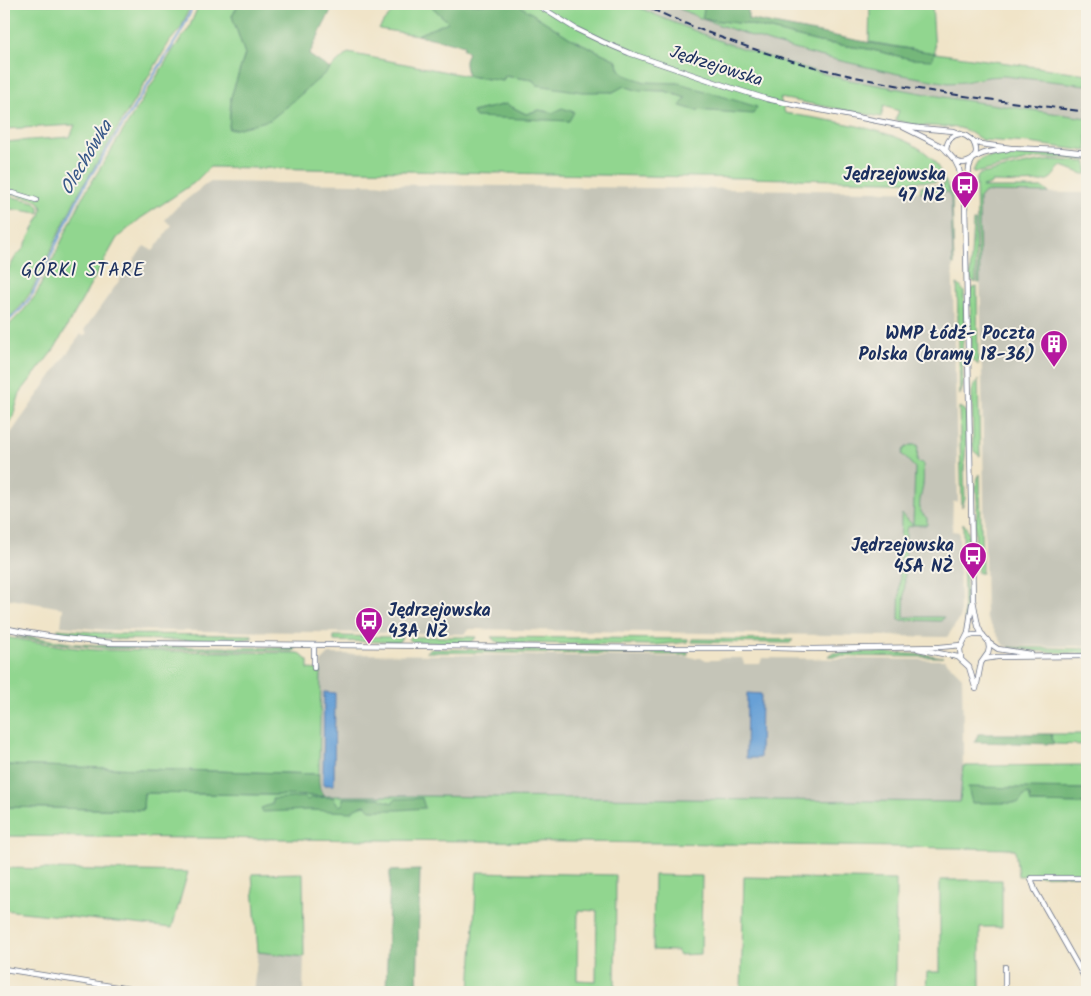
<svg xmlns="http://www.w3.org/2000/svg" width="1091" height="996" viewBox="0 0 1091 996" font-family="Kalam,sans-serif">
  <style>
    .industrial { fill: #c5c5b8 }
    .green { fill: #91d68f; stroke: #568276; fill-rule: evenodd }
    .forest { fill: #74b77a; stroke: #48736c }
    .water { fill: #67a0d6; stroke: #41689a }
    .lines { fill: none; stroke-linecap: round; stroke-linejoin: round }
    .stream { stroke: #67a0d6; stroke-width: 2 }
    .minor-casing { stroke: #666e83; stroke-width: 6 }
    .minor { stroke: #fff; stroke-width: 4.5 }
    .rail { stroke: #1b2f5e; stroke-width: 2; stroke-dasharray: 8 4; stroke-linecap: butt }
    .labels { text-anchor: middle; dominant-baseline: central; stroke-width: 4; stroke-linejoin: round; paint-order: stroke }
    .street-label { font-size: 18px; fill: #1b2f5e; stroke: #f7f3e8 }
    .poi-label { font-size: 18px; font-weight: bold; fill: #1b2f5e; stroke: #f7f3e8; text-anchor: end }
    .water-label { font-size: 19px; font-style: italic; fill: #365788; stroke: #f7f3e8 }
    .neighbourhood-label { font-size: 19px; letter-spacing: 1px; fill: #1b2f5e; stroke: #f7f3e8 }
  </style>
  <rect width="100%" height="100%" fill="#f7f3e8"/>
  <filter id="ink" filterUnits="userSpaceOnUse"><feTurbulence type="fractalNoise" baseFrequency=".02" numOctaves="2"/><feDisplacementMap in="SourceGraphic" scale="10" xChannelSelector="R" yChannelSelector="G"/><feConvolveMatrix kernelMatrix="1 2 1 2 8 2 1 2 1" color-interpolation-filters="sRGB"/></filter>
  <filter id="wash" filterUnits="userSpaceOnUse"><feTurbulence type="fractalNoise" baseFrequency=".0096" numOctaves="4" result="noise"/><feDisplacementMap in="SourceGraphic" scale="20" xChannelSelector="R" yChannelSelector="G"/><feGaussianBlur stdDeviation="1.12" result="paint"/><feColorMatrix in="noise" values="0 0 0 0 0 0 0 0 0 0 0 0 0 0 0 0 0 1.4 0 .05"/><feComposite in="paint" operator="in"/></filter>
  <g filter="url(#wash)">
    <rect width="100%" height="100%" fill="#f0e4c8"/>
    <path class="industrial" d="M 631,4 L 669,4 L 702,19 L 898,74 L 948,83 L 956,83 L 975,81 L 988,77 L 1003,76 L 1087,85 L 1087,118 L 955,99 L 844,79 L 799,67 L 723,42 L 665,19 Z
      M 209,182 L 948,192 L 951,199 L 958,502 L 953,502 L 952,531 L 959,532 L 960,618 L 947,637 L 470,629 L 464,634 L 413,633 L 413,632 L 402,632 L 401,633 L 108,630 L 61,626 L 63,608 L 4,598 L 4,443 L 81,334 L 84,336 L 87,333 L 84,330 L 144,246 L 153,251 L 172,225 L 165,220 L 178,206 Z
      M 984,192 L 1087,193 L 1087,646 L 1004,646 L 986,617 L 979,198 Z
      M 329,654 L 691,657 L 697,659 L 697,658 L 701,658 L 704,660 L 718,660 L 720,658 L 742,658 L 744,664 L 760,664 L 762,658 L 945,660 L 962,677 L 963,731 L 963,766 L 960,802 L 491,797 L 431,796 L 325,796 L 321,794 L 320,786 L 321,662 Z
      M 258,952 L 304,957 L 303,992 L 253,992 Z"/>
    <path class="green" d="M 4,4 L 191,4 L 181,28 L 170,41 L 78,194 L 31,292 L 21,306 L 4,323 L 4,294 L 5,293 L 8,270 L 16,256 L 23,249 L 40,216 L 42,209 L 40,203 L 36,200 L 4,191 L 4,142 L 70,137 L 75,125 L 4,129 Z
      M 199,4 L 239,4 L 232,16 L 245,54 L 231,97 L 229,129 L 236,129 L 284,109 L 348,53 L 468,76 L 503,81 L 505,76 L 533,80 L 537,85 L 613,92 L 624,86 L 636,90 L 665,91 L 686,98 L 694,110 L 679,83 C 664,83 634,84 624,74 C 620,70 618,65 616,60 L 570,38 L 519,5 L 510,4 L 631,4 L 665,19 L 723,42 L 799,67 L 844,79 L 955,99 L 1087,118 L 1087,151 L 1029,143 L 982,140 L 968,131 L 960,128 L 914,125 L 895,120 L 899,111 L 884,106 L 881,117 L 780,98 L 785,113 C 824,120 895,128 926,153 C 934,159 939,169 944,178 L 936,182 L 210,167 L 194,183 L 173,197 L 141,218 L 117,238 L 55,348 L 20,393 L 12,420 L 4,425 L 4,330 L 24,310 L 36,295 L 83,196 L 173,50 L 189,28 ZM 506,104 L 526,114 L 539,110 L 554,113 L 568,121 L 472,112 Z
      M 400,4 L 429,4 L 449,22 L 417,35 L 379,29 L 384,21 Z
      M 669,4 L 705,4 L 703,19 L 747,24 L 819,42 L 868,49 L 911,59 L 934,53 L 869,42 L 870,4 L 932,4 L 935,53 L 1087,74 L 1087,85 L 1003,76 L 988,77 L 965,82 L 948,83 L 898,74 L 815,55 L 769,42 L 702,19 Z
      M 1061,154 L 1087,156 L 1087,160 L 1068,158 L 1038,158 L 980,172 L 973,172 L 977,162 L 984,158 L 1000,155 Z
      M 1055,160 L 1087,162 L 1087,174 L 1083,174 L 1062,166 C 1056,169 1056,174 1051,178 C 1043,185 1004,182 992,182 L 990,185 L 982,187 L 985,188 L 1043,188 L 1049,193 L 984,192 L 979,198 L 980,283 L 978,283 L 976,179 L 979,175 L 981,174 C 1006,169 1030,162 1055,160 Z
      M 945,180 L 952,197 L 954,265 L 953,265 L 951,199 L 948,192 L 920,192 L 921,186 L 943,186 L 944,181 Z
      M 4,195 L 35,202 L 39,207 L 39,213 L 4,208 Z
      M 973,221 L 975,221 L 976,283 L 971,280 L 970,276 Z
      M 957,284 L 960,286 L 964,292 L 964,328 L 962,351 L 963,386 L 960,395 Z
      M 977,287 L 978,365 L 974,361 L 972,357 L 970,292 L 972,288 Z
      M 978,380 L 980,456 L 975,452 L 973,446 L 972,392 L 974,385 Z
      M 959,407 L 964,410 L 966,414 L 966,446 L 964,468 L 965,499 L 962,507 Z
      M 910,445 L 918,445 L 917,462 L 923,463 C 923,470 924,477 923,484 C 922,497 914,509 927,518 L 927,525 L 913,525 L 915,468 L 902,454 L 904,449 Z
      M 980,474 L 982,573 L 978,573 C 977,558 975,543 975,529 C 975,522 977,515 977,509 C 978,498 973,483 980,474 Z
      M 902,514 L 912,524 L 912,526 L 908,527 L 906,530 L 904,617 L 944,617 L 941,621 L 899,620 L 901,517 Z
      M 963,523 L 966,527 L 969,536 L 969,556 L 966,574 L 966,621 L 964,619 Z
      M 58,629 L 113,634 L 252,635 L 252,638 L 232,641 L 116,639 L 59,635 L 58,633 Z
      M 334,636 L 402,637 L 399,642 L 334,641 Z
      M 4,637 L 68,647 L 95,650 L 299,653 L 308,661 L 308,669 L 321,670 L 319,774 L 4,765 Z
      M 16,637 L 31,637 L 76,644 L 114,646 L 296,648 L 295,650 L 293,651 L 105,648 L 63,644 Z
      M 409,637 L 476,637 L 474,640 L 469,643 L 413,642 L 409,639 Z
      M 491,637 L 688,639 L 688,642 L 656,645 L 501,643 L 495,641 Z
      M 692,639 L 792,640 L 793,640 L 790,643 L 692,642 Z
      M 1008,647 L 1087,649 L 1087,654 L 1034,651 Z
      M 430,649 L 688,652 L 688,655 L 426,652 Z
      M 868,652 L 929,655 L 943,657 L 828,656 L 832,653 Z
      M 1051,734 L 1087,734 L 1087,745 L 1054,744 Z
      M 1087,765 L 1087,789 L 968,788 L 1024,796 L 1029,794 L 1031,803 L 1087,804 L 1087,875 L 1018,876 L 1015,849 L 662,843 L 4,836 L 4,807 L 143,810 L 144,793 L 325,796 L 431,796 L 491,797 L 960,802 L 963,766 Z
      M 4,868 L 188,872 L 172,928 L 4,910 Z
      M 477,872 L 616,875 L 615,992 L 470,992 ZM 578,910 L 597,911 L 596,981 L 577,980 Z
      M 303,873 L 304,957 L 258,952 L 252,874 Z
      M 654,875 L 702,876 L 701,954 L 678,955 L 678,951 L 653,950 Z
      M 744,877 L 896,880 L 895,992 L 741,992 Z
      M 940,880 L 1002,880 L 1002,927 L 980,927 L 980,992 L 926,992 L 927,972 L 940,972 Z"/>
    <path class="forest" d="M 239,4 L 334,4 L 309,55 L 330,69 L 284,109 L 270,120 L 236,129 L 229,129 L 231,97 L 245,54 L 232,16 Z
      M 429,4 L 510,4 L 519,5 L 570,38 L 616,60 L 619,68 L 625,75 L 645,82 L 679,83 L 757,107 L 753,114 L 694,110 L 680,106 L 686,98 L 665,91 L 636,90 L 624,86 L 613,92 L 582,92 L 537,85 L 533,80 L 505,76 L 503,81 L 468,76 C 465,67 463,61 468,53 L 463,49 L 464,45 L 417,35 L 448,22 Z
      M 705,4 L 748,4 L 748,19 L 871,43 L 935,53 L 932,60 L 911,59 L 868,49 L 819,42 L 747,24 L 702,19 Z
      M 506,104 L 526,114 L 539,110 L 554,113 L 562,108 L 574,112 L 569,121 L 476,117 L 472,112 Z
      M 978,734 L 1051,734 L 1054,744 L 975,742 Z
      M 4,765 L 319,774 C 319,782 318,791 325,796 L 144,793 L 143,810 L 4,807 Z
      M 968,787 L 1087,789 L 1087,804 L 1031,803 L 1029,794 L 1024,796 L 1019,803 L 972,803 Z
      M 304,797 L 308,800 L 310,798 L 333,797 L 339,806 L 343,804 L 343,798 L 380,798 L 383,800 L 392,803 L 395,799 L 422,798 L 425,808 L 398,810 L 371,810 L 365,805 L 355,808 L 352,812 L 309,810 L 263,812 L 261,808 L 272,804 L 272,799 Z
      M 420,870 L 417,992 L 386,992 L 390,871 Z"/>
    <path class="water" d="M 324,692 L 335,693 L 334,785 L 323,785 Z
      M 747,693 L 761,694 L 760,758 L 746,758 Z"/>
    <g class="lines">
      <path class="stream" d="M 4,325 L 22,308 L 32,295 L 80,194 L 88,180 L 181,32 L 194,4"/>
    </g>
  </g>
  <g filter="url(#ink)">
    <g class="lines">
      <defs>
        <path id="minor" d="M 536,4 L 576,29 L 603,42 L 629,53 L 729,87 L 767,99 L 800,106 L 898,125 L 919,128 L 953,131 L 966,136 L 973,141 L 980,144 L 1011,148 L 1060,150 L 1087,153
          M 903,127 L 941,146 C 948,150 951,159 958,162 C 967,166 973,158 980,155 C 988,151 999,151 1008,149
          M 946,150 C 947,141 951,135 960,134
          M 955,161 L 959,169 L 965,202 L 973,600 L 978,626 L 981,633 L 988,641 L 989,648 L 988,653 L 981,663 L 976,689
          M 4,193 L 13,193 L 36,200
          M 965,198 C 966,194 967,190 968,186 C 969,180 968,174 969,168 C 971,157 981,156 973,141
          M 4,628 C 40,636 75,640 112,643 L 658,648 L 776,648 L 813,649 L 940,647 L 961,645
          M 967,637 L 973,635 L 983,635
          M 989,643 L 998,649 L 1031,654
          M 918,649 L 958,657 L 969,667 L 975,687
          M 961,658 L 960,649 L 968,633 L 970,618 L 972,604
          M 984,659 L 997,657 L 1087,656
          M 314,668 L 314,645
          M 1087,878 L 1031,878 L 1035,890 L 1087,982
          M 1005,967 L 1005,992
          M 4,969 L 148,992"/>
      </defs>
      <use href="#minor" class="minor-casing"/>
      <use href="#minor" class="minor"/>
      <path class="rail" d="M 641,4 C 714,38 791,64 870,80 C 941,95 1015,102 1087,112"/>
    </g>
  </g>
  <defs>
    <symbol id="bus-pin" viewBox="-11 -11 22 30"><path d="M0 17L-7.5 6A9.5 9.5 0 1 1 7.5 6Z" fill="#b5179e" stroke="#f7f3e8"/><path d="M-5-6H5V4H4V6H2V4H-2V6H-4V4H-5ZM-3.5-4V0h7V-4ZM-3.5 1.2v1.5H-2V1.2ZM2 1.2v1.5H3.5V1.2Z" fill="#fff"/></symbol>
    <symbol id="building-pin" viewBox="-11 -11 22 30"><path d="M0 17L-7.5 6A9.5 9.5 0 1 1 7.5 6Z" fill="#b5179e" stroke="#f7f3e8"/><path d="M-4-6H4V6H1V3H-1V6H-4ZM-2.5-4.3h1.7v1.8h-1.7ZM.8-4.3h1.7v1.8H.8ZM-2.5-1h1.7V.8h-1.7ZM.8-1h1.7V.8H.8Z" fill="#fff"/></symbol>
  </defs>
  <g fill-rule="evenodd">
    <use href="#bus-pin" x="949" y="169" width="32" height="43"/>
    <use href="#building-pin" x="1038" y="328" width="32" height="43"/>
    <use href="#bus-pin" x="957" y="540" width="32" height="43"/>
    <use href="#bus-pin" x="353" y="605" width="32" height="43"/>
  </g>
  <g class="labels">
    <g class="street-label">
      <text transform="translate(716 67) rotate(18)">Jędrzejowska</text>
    </g>
    <g class="poi-label">
      <text x="946" y="175">Jędrzejowska<tspan x="946" dy="21">47 NŻ</tspan></text>
      <text x="1035" y="334">WMP Łódź- Poczta<tspan x="1035" dy="21">Polska (bramy 18-36)</tspan></text>
      <text x="954" y="546">Jędrzejowska<tspan x="954" dy="21">45A NŻ</tspan></text>
      <text x="388" y="611" text-anchor="start">Jędrzejowska<tspan x="388" dy="21">43A NŻ</tspan></text>
    </g>
    <g class="water-label">
      <text transform="translate(87 158) rotate(-59)">Olechówka</text>
    </g>
    <g class="neighbourhood-label">
      <text x="83" y="271">GÓRKI STARE</text>
    </g>
  </g>
  <rect width="1091" height="996" fill="none" stroke="#f7f3e8" stroke-width="20"/>
</svg>
